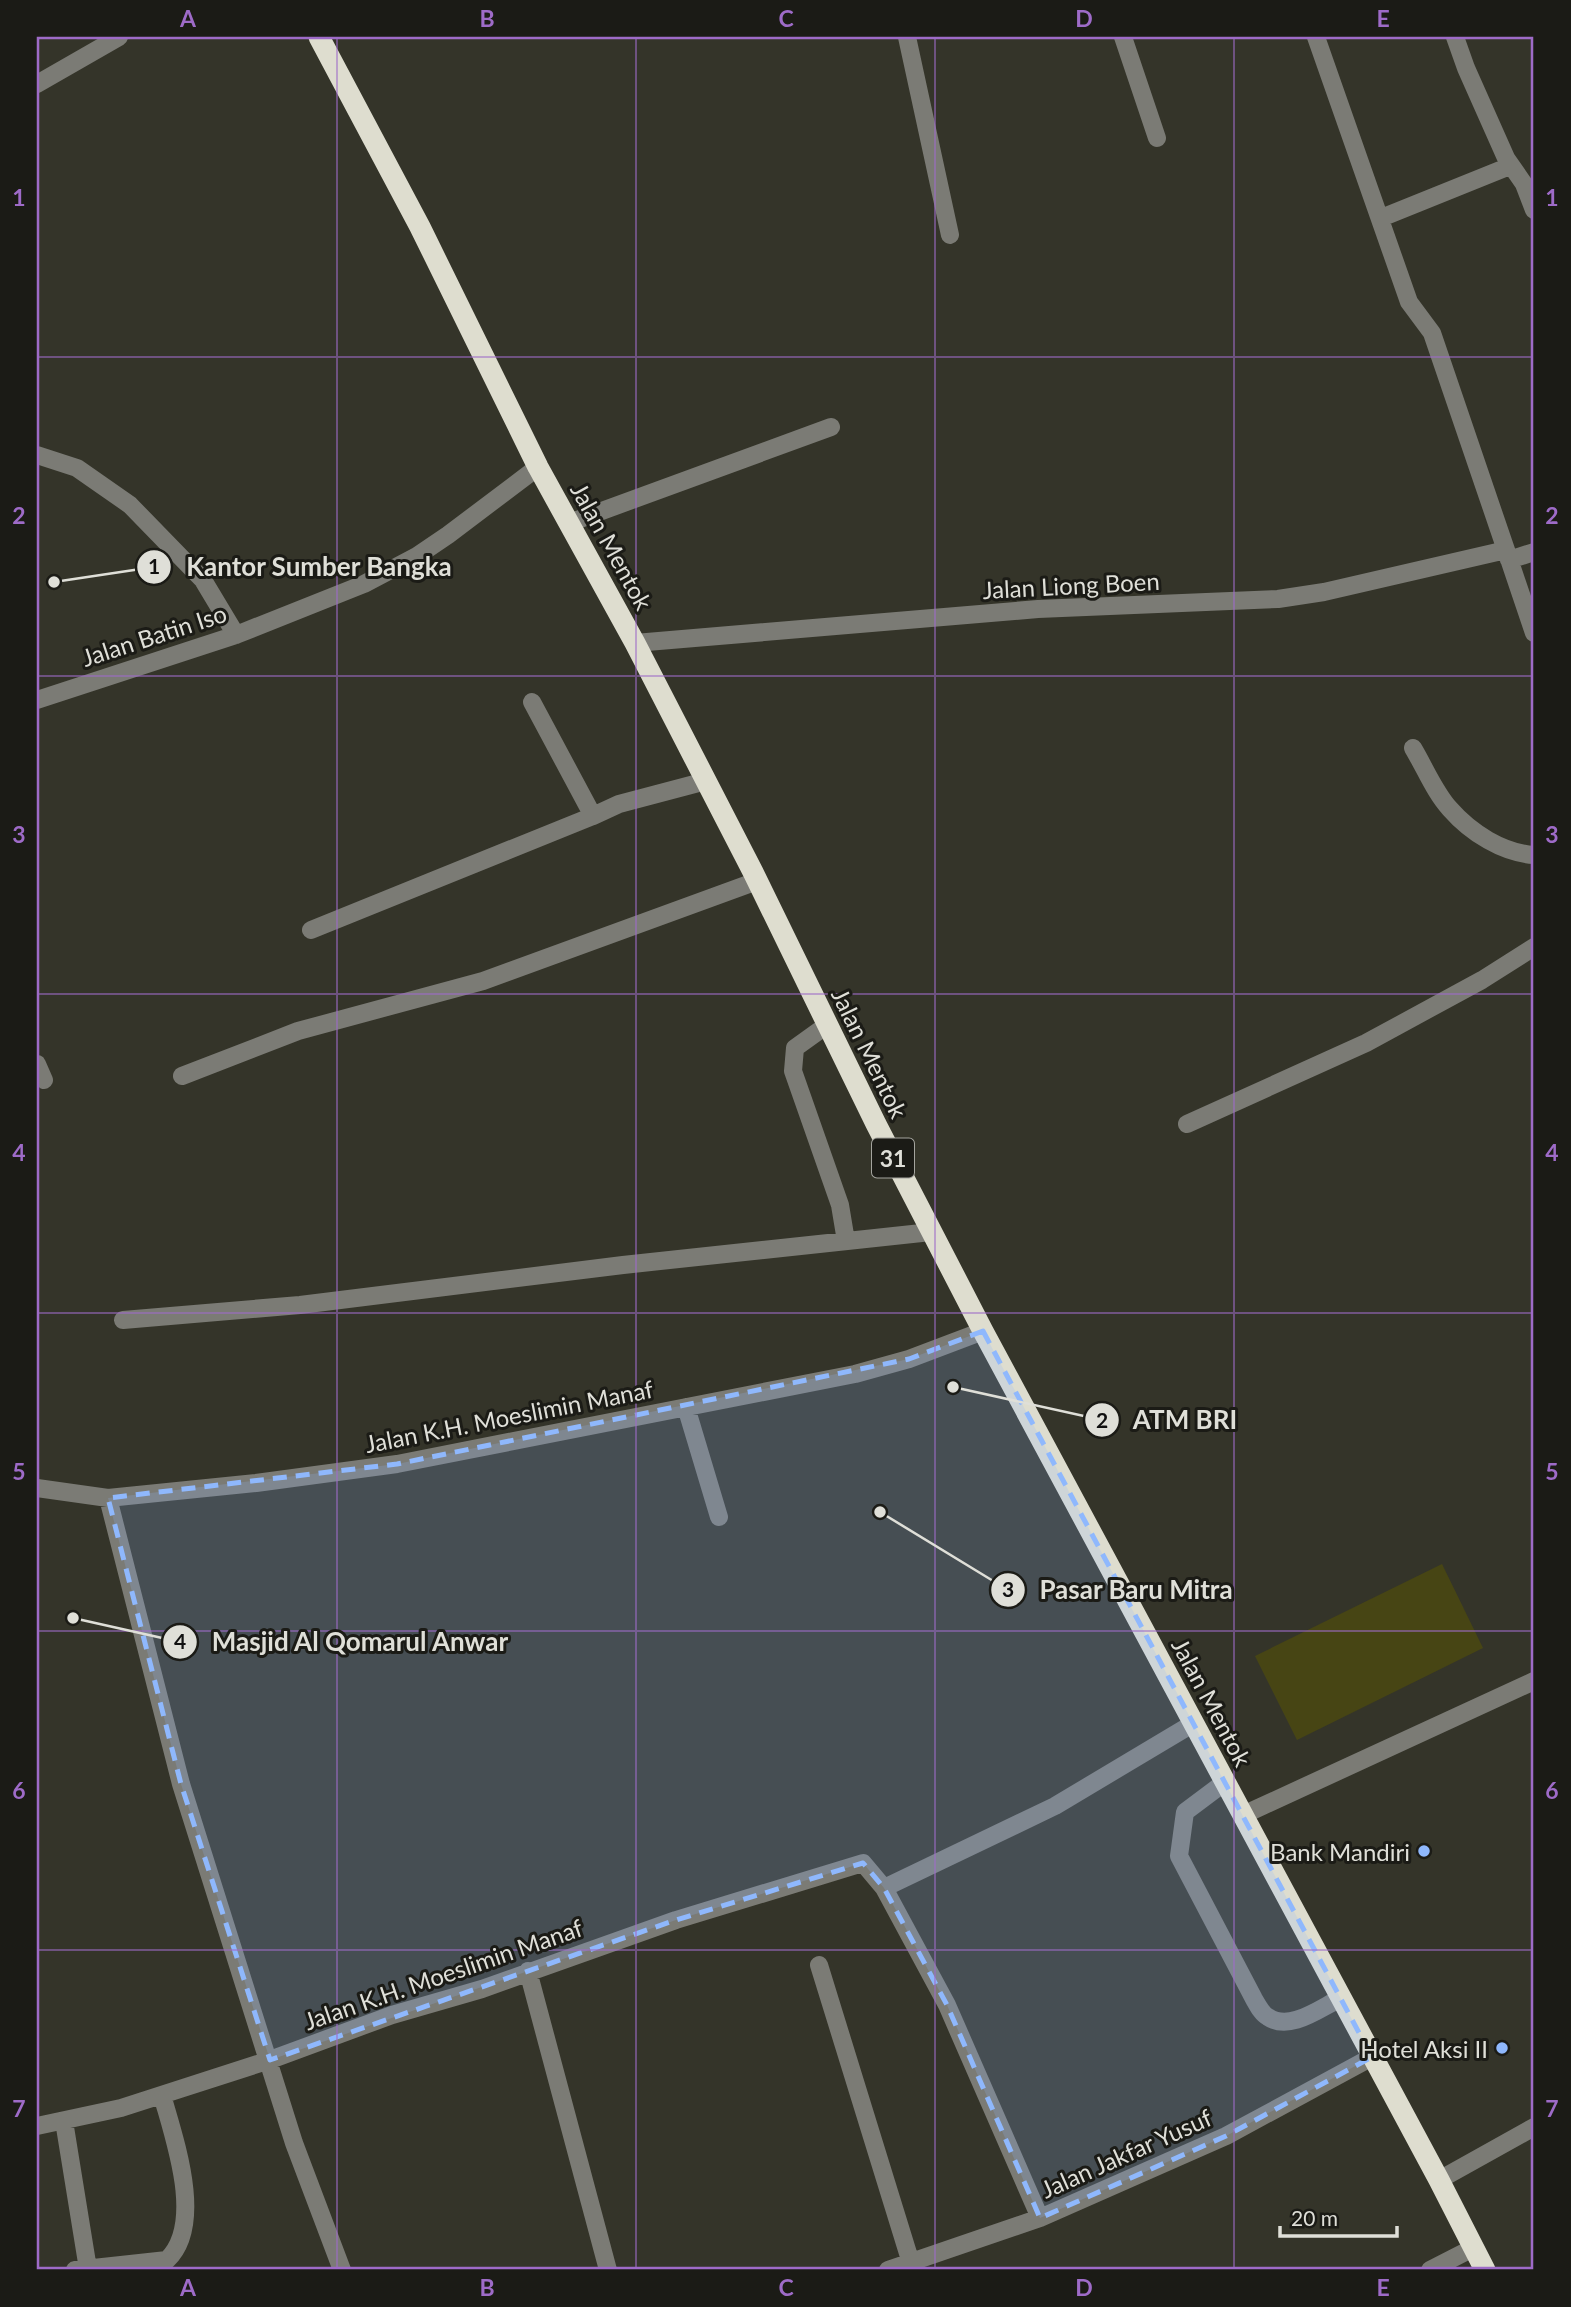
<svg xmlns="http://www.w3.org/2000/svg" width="1571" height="2307" viewBox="0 0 1571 2307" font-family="Lato,sans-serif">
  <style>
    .green { fill: #474514 }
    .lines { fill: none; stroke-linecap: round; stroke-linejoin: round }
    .minor { stroke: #7b7b75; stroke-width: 18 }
    .highway { stroke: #deddcf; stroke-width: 21 }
    .marked { fill: #8fb8fd; fill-opacity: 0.2; stroke: #8fb8fd; stroke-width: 5; stroke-dasharray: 14 9; stroke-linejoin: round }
    .grid { fill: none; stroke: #9e6bc8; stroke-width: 2; stroke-opacity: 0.55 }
    .poi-dot { fill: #8fb8fd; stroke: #1b1b16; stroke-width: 2.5 }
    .labels { text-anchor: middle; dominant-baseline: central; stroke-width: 6; stroke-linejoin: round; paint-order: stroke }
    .shield { fill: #1b1b16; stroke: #a4a49e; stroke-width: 2 }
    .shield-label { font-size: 23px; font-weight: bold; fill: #dfdfd8 }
    .street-label { font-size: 24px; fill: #dfdfd8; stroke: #1b1b16 }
    .poi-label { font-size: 24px; fill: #dfdfd8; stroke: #1b1b16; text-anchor: end }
    .leader { fill: none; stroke: #dfdfd8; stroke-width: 2.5 }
    .callout-dot { fill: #dfdfd8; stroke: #1b1b16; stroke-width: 2.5 }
    .mark-label { font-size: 21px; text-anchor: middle; font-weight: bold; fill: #111 }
    .callout-label { font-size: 26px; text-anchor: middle; font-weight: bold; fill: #dfdfd8; stroke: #1b1b16; stroke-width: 6; stroke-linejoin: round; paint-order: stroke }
    .neatline { fill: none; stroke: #9e6bc8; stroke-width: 2.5 }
    .grid-label { font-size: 23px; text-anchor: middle; font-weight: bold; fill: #9e6bc8 }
  </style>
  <rect width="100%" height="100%" fill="#343429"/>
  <path class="green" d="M 1442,1564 L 1483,1648 L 1297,1740 L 1255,1656 Z"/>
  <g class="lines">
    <path class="minor" d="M 907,37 L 950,235
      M 1123,37 L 1157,138
      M 1316,37 L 1409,302 L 1432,333 L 1506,550
      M 1455,37 L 1466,68 L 1506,158 L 1524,184 L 1534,210
      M 37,84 L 119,37
      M 1381,218 L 1510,166
      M 37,455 L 77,468 L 130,505 L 203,580 L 236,635
      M 569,523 L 831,427
      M 1509,560 L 1534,552
      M 635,643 L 1038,609 L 1278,599 L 1324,592 L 1506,550 L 1534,633
      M 37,700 L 236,635 L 364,584 L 417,556 L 448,535 L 538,467
      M 532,702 L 593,816 L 619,804 L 706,781
      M 1413,748 C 1425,768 1435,793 1450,809 C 1471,833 1503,853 1534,855
      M 311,930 L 593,816
      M 827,1025 L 795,1048 L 793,1071 L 840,1205 L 846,1241
      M 37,1064 L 44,1080
      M 182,1076 L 298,1031 L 483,981 L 757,881
      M 1187,1124 L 1366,1043 L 1482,980 L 1534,947
      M 123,1320 L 300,1305 L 623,1265 L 931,1232
      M 686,1407 L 719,1517
      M 37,1488 L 108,1498 L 256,1483 L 397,1464 L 855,1374 L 909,1359 L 983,1331
      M 108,1498 L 181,1784 L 294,2143 L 342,2270
      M 1225,1782 L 1185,1812 L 1179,1856 L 1254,1999 C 1258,2006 1262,2014 1268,2017 C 1290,2032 1320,2008 1341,1998
      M 1243,1815 L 1534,1681
      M 884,1888 L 1055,1806 L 1194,1723
      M 819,1965 L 911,2263
      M 528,1971 L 608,2270
      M 64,2121 L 88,2269
      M 37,2126 L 121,2108 L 270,2060 L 392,2015 L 482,1989 L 676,1920 L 863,1863 L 884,1888 L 947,2005 L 1040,2218
      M 1439,2180 L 1534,2127
      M 75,2270 L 167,2260 C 205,2224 174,2138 162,2095
      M 888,2270 L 1040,2218 L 1226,2136 L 1372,2057
      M 1430,2270 L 1473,2248"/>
    <path class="highway" d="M 319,37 L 420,227 L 538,467 L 635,643 L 753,872 L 876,1124 L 983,1331 L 1439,2180 L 1485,2270"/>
  </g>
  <path class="marked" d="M 983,1331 L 1372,2057 L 1226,2136 L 1040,2218 L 947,2005 L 884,1888 L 863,1863 L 676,1920 L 270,2060 L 181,1784 L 108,1498 L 397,1464 L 909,1359 Z"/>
  <path class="grid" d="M 337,37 L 337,2270M 636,37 L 636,2270M 935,37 L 935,2270M 1234,37 L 1234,2270M 37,357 L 1534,357M 37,676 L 1534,676M 37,994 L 1534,994M 37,1313 L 1534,1313M 37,1631 L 1534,1631M 37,1950 L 1534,1950"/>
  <g class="poi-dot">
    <circle cx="1424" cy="1851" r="7"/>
    <circle cx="1502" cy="2048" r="7"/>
  </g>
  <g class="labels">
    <rect class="shield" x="872" y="1138.5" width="42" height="39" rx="5"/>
    <g class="shield-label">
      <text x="893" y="1158">31</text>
    </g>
    <g class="street-label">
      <text transform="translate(612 546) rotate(61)">Jalan Mentok</text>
      <text transform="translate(1071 585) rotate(-3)">Jalan Liong Boen</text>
      <text transform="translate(154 635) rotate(-18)">Jalan Batin Iso</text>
      <text transform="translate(870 1053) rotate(64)">Jalan Mentok</text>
      <text transform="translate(509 1416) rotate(-11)">Jalan K.H. Moeslimin Manaf</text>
      <text transform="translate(1212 1702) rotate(62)">Jalan Mentok</text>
      <text transform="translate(443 1974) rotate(-19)">Jalan K.H. Moeslimin Manaf</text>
      <text transform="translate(1126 2153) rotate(-24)">Jalan Jakfar Yusuf</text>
    </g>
    <g class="poi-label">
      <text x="1410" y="1851">Bank Mandiri</text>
      <text x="1488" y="2048">Hotel Aksi II</text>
    </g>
  </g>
  <path class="leader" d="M54 582L154 567M953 1387L1102 1420M880 1512L1008 1590M73 1618L180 1642"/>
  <g class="callout-dot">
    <circle cx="54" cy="582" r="7"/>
    <circle cx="953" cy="1387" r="7"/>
    <circle cx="880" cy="1512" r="7"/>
    <circle cx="73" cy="1618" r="7"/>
    <circle cx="154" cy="567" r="18"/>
    <circle cx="1102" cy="1420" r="18"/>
    <circle cx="1008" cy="1590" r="18"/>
    <circle cx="180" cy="1642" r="18"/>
  </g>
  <g class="mark-label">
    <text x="154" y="574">1</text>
    <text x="1102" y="1428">2</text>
    <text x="1008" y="1597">3</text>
    <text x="180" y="1649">4</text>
  </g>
  <g class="callout-label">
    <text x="319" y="576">Kantor Sumber Bangka</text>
    <text x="1185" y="1429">ATM BRI</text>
    <text x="1136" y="1599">Pasar Baru Mitra</text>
    <text x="360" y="1651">Masjid Al Qomarul Anwar</text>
  </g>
  <rect width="1571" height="2307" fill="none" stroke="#1b1b16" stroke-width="77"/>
  <path d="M1280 2226v10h117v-10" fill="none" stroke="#dfdfd8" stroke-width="3.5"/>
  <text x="1291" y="2226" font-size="21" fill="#dfdfd8" stroke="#1b1b16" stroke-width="5" paint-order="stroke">20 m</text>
  <rect x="38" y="38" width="1494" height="2230" class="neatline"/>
  <g class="grid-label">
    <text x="188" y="27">A</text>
    <text x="487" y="27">B</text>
    <text x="786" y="27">C</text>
    <text x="1084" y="27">D</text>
    <text x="1383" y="27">E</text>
    <text x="19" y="206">1</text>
    <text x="1552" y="206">1</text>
    <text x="19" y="524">2</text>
    <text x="1552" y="524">2</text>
    <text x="19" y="843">3</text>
    <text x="1552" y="843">3</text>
    <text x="19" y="1161">4</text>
    <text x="1552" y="1161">4</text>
    <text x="19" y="1480">5</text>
    <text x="1552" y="1480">5</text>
    <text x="19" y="1799">6</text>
    <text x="1552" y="1799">6</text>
    <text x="19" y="2117">7</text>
    <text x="1552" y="2117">7</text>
    <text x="188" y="2296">A</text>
    <text x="487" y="2296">B</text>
    <text x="786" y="2296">C</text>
    <text x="1084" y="2296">D</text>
    <text x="1383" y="2296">E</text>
  </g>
</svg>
